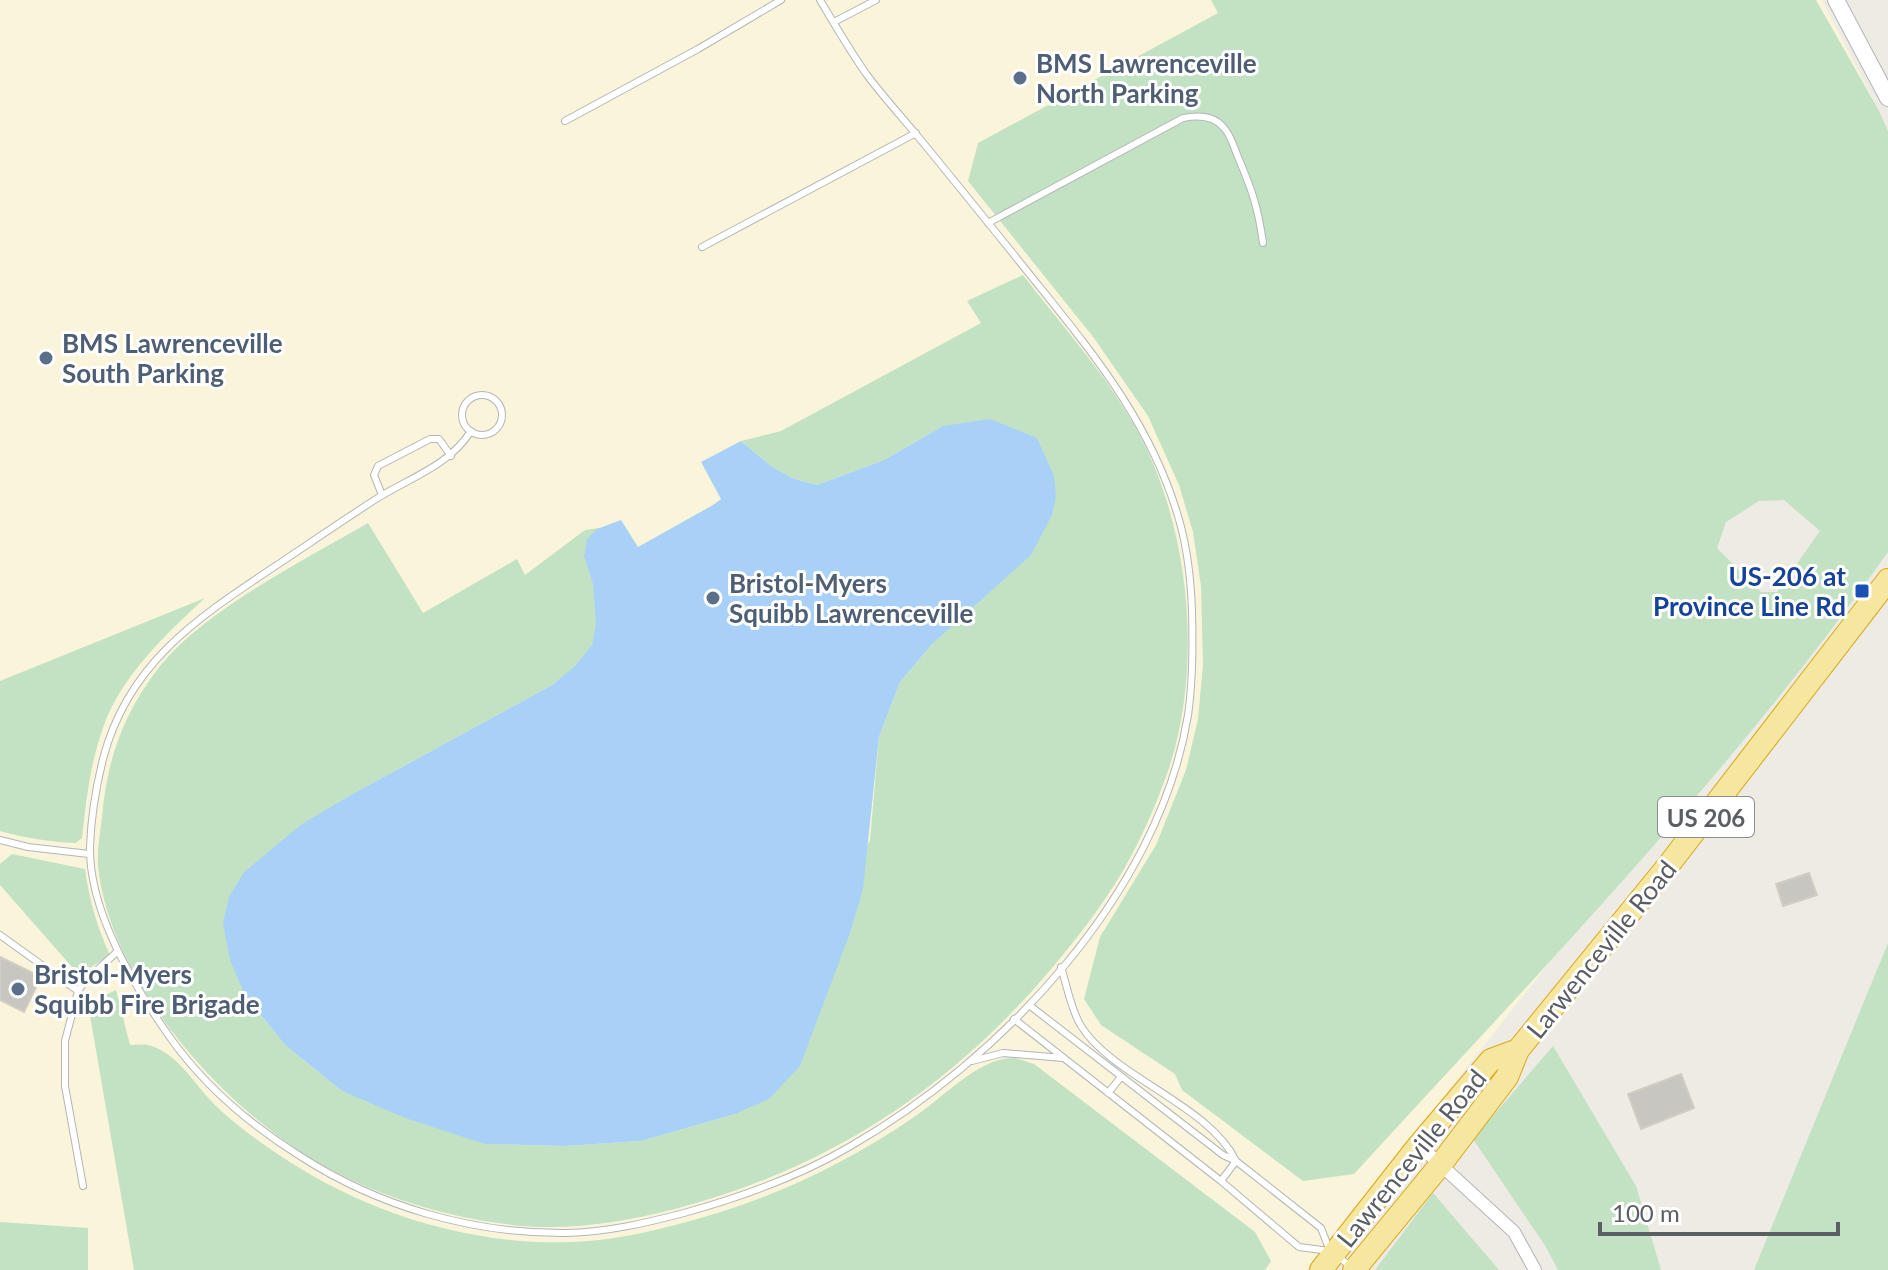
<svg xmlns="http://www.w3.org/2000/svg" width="1888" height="1270" viewBox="0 0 1888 1270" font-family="Lato,sans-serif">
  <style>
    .commercial { fill: #faf4da }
    .green { fill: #c2e2c3; fill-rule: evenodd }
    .water { fill: #a9d1f7 }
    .building { fill: #c8c6c0; stroke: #d1cdc2; stroke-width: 2 }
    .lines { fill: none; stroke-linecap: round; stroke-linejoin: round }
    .service-casing { stroke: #b4b5b9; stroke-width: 8 }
    .minor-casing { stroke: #b4b5b9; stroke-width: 14 }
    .tertiary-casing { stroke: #b4b5b9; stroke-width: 18 }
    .trunk-casing { stroke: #dca614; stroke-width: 24 }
    .service { stroke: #fff; stroke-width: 6 }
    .minor { stroke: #fff; stroke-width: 12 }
    .tertiary { stroke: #fff; stroke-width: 16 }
    .trunk { stroke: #f6e7a0; stroke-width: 22 }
    .service-dot { fill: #5c6f8a; stroke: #fff; stroke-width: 3 }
    .transit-dot { fill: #1a4fb4; stroke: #fff; stroke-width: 3 }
    .labels { text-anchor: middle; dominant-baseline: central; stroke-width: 6; stroke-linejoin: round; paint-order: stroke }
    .shield { fill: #fff; stroke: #8c8e92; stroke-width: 2 }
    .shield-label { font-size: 24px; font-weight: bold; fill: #5b5e63 }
    .service-label { font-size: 26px; font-weight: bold; fill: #4e5e75; stroke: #fff; text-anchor: start }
    .transit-label { font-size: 26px; font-weight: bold; fill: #164399; stroke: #fff; text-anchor: end }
    .street-label { font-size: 26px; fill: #5b5e63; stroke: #fff }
  </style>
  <rect width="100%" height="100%" fill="#edebe3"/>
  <path class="commercial" d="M 0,0 L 1822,0 L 1878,109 L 1451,553 L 1561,948 L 1307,1270 L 0,1270 Z"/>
  <path class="green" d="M 1211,0 L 1816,0 L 1878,109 L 1888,131 L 1888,552 C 1731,775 1538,973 1354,1174 L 1303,1181 L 1182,1090 L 1175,1074 L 1101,1025 L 1084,999 L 1100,937 L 1156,845 L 1186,770 L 1198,719 L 1203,665 L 1201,586 L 1193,532 L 1179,485 L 1148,416 L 1094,338 L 968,181 L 978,143 L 1218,13 ZM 1784,500 L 1820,531 L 1777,592 L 1761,592 L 1717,548 L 1726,522 L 1759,501 Z
    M 1023,275 C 1060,323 1102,370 1133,423 C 1189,519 1204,662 1169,768 C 1157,803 1142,837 1124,869 C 1103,905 1078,937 1052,968 C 950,1089 828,1169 675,1209 C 620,1223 562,1232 505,1224 C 449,1217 392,1200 341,1175 C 234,1122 111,989 98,866 C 97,850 100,834 102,817 C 107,761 122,716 157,670 C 201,612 304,560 368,523 L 423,613 L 517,559 L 525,575 L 585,530 L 599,528 C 576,550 588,557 593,583 C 597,601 599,629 592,646 C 584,662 566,674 552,685 L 349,796 L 302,825 L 244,872 L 245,995 L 285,1045 L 342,1091 L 485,1144 L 565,1146 L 641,1141 L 735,1114 L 870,840 L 879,737 L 900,682 L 933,643 L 943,426 L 884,460 L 817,485 L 792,478 L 771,466 L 741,441 L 781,431 L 981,323 L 967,301 Z
    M 205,598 C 166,634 120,677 103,728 C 90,764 86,801 82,838 L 76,843 C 50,842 25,838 0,831 L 0,681 Z
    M 12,854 L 85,869 C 89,899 97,927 110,955 L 79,975 L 0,885 L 0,864 Z
    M 1888,943 L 1888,1270 L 1754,1270 Z
    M 116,990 L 130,1045 C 136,1045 143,1044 148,1045 C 177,1052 195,1085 215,1105 C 230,1120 249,1134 266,1146 C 354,1209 464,1246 572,1242 C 609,1241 644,1233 679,1224 C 765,1202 841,1167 914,1117 C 943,1098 976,1060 1011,1058 C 1017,1057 1027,1062 1034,1064 L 1255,1232 L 1271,1261 L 1265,1270 L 134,1270 L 88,1004 Z
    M 1553,1046 L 1636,1186 L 1661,1270 L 1558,1270 L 1546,1247 L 1473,1139 Z
    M 1433,1193 L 1499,1270 L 1375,1270 Z
    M 0,1222 L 88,1228 L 88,1270 L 0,1270 Z"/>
  <path class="water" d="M 990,419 L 1037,438 L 1054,476 L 1056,496 L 1052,515 L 1031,555 L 933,643 L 900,682 L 879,737 L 863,889 L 850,933 L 800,1066 L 769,1099 L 735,1114 L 641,1141 L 565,1146 L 485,1144 L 408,1119 L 342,1091 L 285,1045 L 245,995 L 230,960 L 223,923 L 229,897 L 244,872 L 302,824 L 349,796 L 552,685 L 575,666 L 592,645 L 596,624 L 593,584 L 584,556 L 587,539 L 597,529 L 621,520 L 638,547 L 713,505 L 721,499 L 701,462 L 741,441 L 771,466 L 792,478 L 817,485 L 884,460 L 943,426 Z"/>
  <path class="building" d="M 1809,873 L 1817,895 L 1783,906 L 1776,884 Z
    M 0,957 L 41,977 L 24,1012 L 0,1000 Z
    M 1681,1074 L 1694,1108 L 1641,1129 L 1628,1094 Z"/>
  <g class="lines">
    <defs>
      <path id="service" d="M 834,22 L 876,0
        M 565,121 L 698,49 L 781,0
        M 988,223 L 1183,118 C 1198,115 1214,115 1224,128 C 1231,135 1234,148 1238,157 C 1252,190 1258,207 1263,243
        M 702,247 L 916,133
        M462 415a20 20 0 1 1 40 0a20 20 0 1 1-40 0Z
        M 471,431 C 449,466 409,478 376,499 C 342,521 310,543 277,565 C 199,617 128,662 103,759 C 96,787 91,818 90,847 C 89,911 134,986 169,1036 C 204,1086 249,1124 300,1156 C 379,1207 473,1234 567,1233 C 607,1232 646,1223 684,1213 C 742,1197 798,1177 849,1147 C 1001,1060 1159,894 1188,715 C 1193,681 1193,646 1192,611 C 1191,582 1188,552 1180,523 C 1152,422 1091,351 1027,271 C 990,225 953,179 915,133 C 899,114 882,95 867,75 C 850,51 835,25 820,0
        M 382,495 L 374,475 L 378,466 L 430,439 L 439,439 L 451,456
        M 0,840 L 28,847 L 89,854
        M 0,935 L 78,991
        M 1061,967 C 1067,986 1071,1010 1081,1026 C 1113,1077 1209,1105 1236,1161 L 1221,1181
        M 1029,1005 L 1223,1155 L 1236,1161 L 1321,1228 L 1330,1251
        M 1014,1019 L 1221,1181 L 1299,1247 L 1330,1251 L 1349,1265
        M 972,1061 L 1003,1053 L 1063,1058
        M 1108,1093 L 1121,1077
        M 83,1186 L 65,1086 L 65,1041 L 78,991 L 85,981 L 118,951"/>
      <path id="minor" d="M 1419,1145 L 1514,1232 L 1535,1270"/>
      <path id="tertiary" d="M 1836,0 L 1888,98"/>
      <path id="trunk" d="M 1321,1270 L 1419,1145 L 1491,1060 L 1518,1050
        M 1354,1270 L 1441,1164 L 1507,1077 L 1518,1050 L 1667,867 L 1888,580"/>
    </defs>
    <use href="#service" class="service-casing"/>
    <use href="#minor" class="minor-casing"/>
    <use href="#tertiary" class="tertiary-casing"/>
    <use href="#trunk" class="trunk-casing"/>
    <use href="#service" class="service"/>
    <use href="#minor" class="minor"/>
    <use href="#tertiary" class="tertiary"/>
    <use href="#trunk" class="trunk"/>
  </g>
  <g class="service-dot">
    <circle cx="1020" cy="78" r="8"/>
    <circle cx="46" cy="358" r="8"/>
    <circle cx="713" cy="598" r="8"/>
    <circle cx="18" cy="989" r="8"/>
  </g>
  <rect class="transit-dot" x="1854" y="583" width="16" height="16" rx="4"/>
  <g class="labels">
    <rect class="shield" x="1658" y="797" width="96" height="40" rx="6"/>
    <g class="shield-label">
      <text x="1706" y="817">US 206</text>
    </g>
    <g class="service-label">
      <text x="1036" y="63">BMS Lawrenceville<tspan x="1036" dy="30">North Parking</tspan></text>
      <text x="62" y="343">BMS Lawrenceville<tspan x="62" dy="30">South Parking</tspan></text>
      <text x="729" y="583">Bristol-Myers<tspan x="729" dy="30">Squibb Lawrenceville</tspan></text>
      <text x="34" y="974">Bristol-Myers<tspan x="34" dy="30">Squibb Fire Brigade</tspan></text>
    </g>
    <g class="transit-label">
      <text x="1846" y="576">US-206 at<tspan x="1846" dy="30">Province Line Rd</tspan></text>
    </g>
    <g class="street-label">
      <text transform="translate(1601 949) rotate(-51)">Larwenceville Road</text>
      <text transform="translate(1411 1158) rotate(-51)">Lawrenceville Road</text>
    </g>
  </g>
  <path d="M1600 1222v12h238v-12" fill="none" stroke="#5b5e63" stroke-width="4"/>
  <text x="1612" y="1222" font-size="24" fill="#5b5e63" stroke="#ffffff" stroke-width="6" paint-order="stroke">100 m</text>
</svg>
